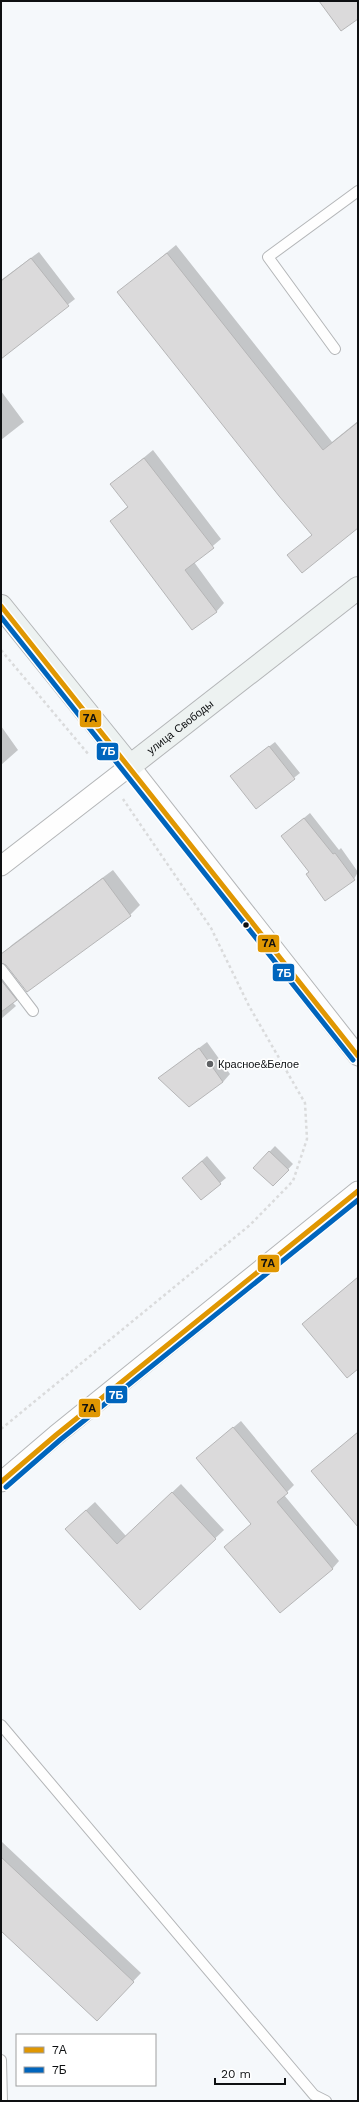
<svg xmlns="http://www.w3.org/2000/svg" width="359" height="2102" viewBox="0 0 359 2102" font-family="'Work Sans',sans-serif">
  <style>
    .shadow { fill: #0003 }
    .building { fill: #dbdadb; stroke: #b6b6b7 }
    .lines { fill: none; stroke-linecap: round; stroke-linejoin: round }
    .lane-casing { stroke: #b4b6b8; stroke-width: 12 }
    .street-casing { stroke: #b4b6b8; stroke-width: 21 }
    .secondary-casing { stroke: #b4b6b8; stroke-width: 24 }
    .path { stroke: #dadbdc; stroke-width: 2.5; stroke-dasharray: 3 3; stroke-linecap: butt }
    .lane { stroke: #fefefe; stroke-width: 10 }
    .street { stroke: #fefefe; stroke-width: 19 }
    .secondary { stroke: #edf2f1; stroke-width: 22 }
    .bus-1-casing { stroke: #fff; stroke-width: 8 }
    .bus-2-casing { stroke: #fff; stroke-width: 8 }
    .bus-1 { stroke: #e09702; stroke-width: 5 }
    .bus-2 { stroke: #0065bd; stroke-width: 5 }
    .bus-dot { fill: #0e1012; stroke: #fff; stroke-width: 1.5 }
    .poi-dot { fill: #5f6164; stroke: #fff; stroke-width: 1.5 }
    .labels { text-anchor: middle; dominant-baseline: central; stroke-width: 3.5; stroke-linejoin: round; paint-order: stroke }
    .street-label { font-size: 11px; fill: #0e1012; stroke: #fff }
    .poi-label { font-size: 11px; fill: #0e1012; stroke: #fff; text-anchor: start }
    .line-badge { stroke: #fff; stroke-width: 1.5 }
    .badge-label { font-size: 11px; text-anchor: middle; font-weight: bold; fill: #fff }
    .pale-badge-label { font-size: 11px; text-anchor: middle; font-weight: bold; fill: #111 }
  </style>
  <rect width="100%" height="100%" fill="#f5f8fb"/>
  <path class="shadow" d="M 176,245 L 332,442 L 358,421 L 358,526 L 288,555 L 313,534 L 119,292 Z
    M 39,252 L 75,299 L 1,357 L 1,280 Z
    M 1,391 L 24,422 L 1,440 Z
    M 153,450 L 221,539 L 194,562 L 224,603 L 216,612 L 111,521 L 128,506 L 112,484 Z
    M 1,726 L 18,750 L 1,765 Z
    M 275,742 L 300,773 L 256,808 L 237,771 Z
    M 310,813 L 339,850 L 341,848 L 358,872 L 354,879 L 307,874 L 310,871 L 282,836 Z
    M 113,870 L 140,905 L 130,915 L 3,953 L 13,944 Z
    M 2,961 L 3,965 L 23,992 L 12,1002 L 16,1006 L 1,1019 Z
    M 207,1042 L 230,1074 L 223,1082 L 159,1078 Z
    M 275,1146 L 293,1164 L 273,1185 L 254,1168 Z
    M 207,1156 L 226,1178 L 220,1183 L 188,1173 Z
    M 358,1277 L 358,1367 L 303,1324 Z
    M 241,1421 L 294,1485 L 284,1495 L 339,1561 L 332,1569 L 252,1524 L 205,1451 Z
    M 358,1432 L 358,1525 L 313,1471 Z
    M 181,1484 L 224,1530 L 140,1609 L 75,1520 L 95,1502 L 126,1536 Z
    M 1,1841 L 141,1973 L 105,2011 L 1,1930 Z"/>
  <path class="building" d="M 319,1 L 358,1 L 358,19 L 341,31 Z
    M 167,253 L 323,450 L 358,422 L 358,528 L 302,573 L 287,555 L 312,535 L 279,496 L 117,292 Z
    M 31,258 L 69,306 L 1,359 L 1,281 Z
    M 144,458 L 214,548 L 185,570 L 217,612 L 192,630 L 110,521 L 128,507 L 110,484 Z
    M 269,746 L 295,779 L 256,809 L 230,776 Z
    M 304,818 L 333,854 L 335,853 L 355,880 L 325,901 L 306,874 L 309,872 L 281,836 Z
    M 103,878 L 131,916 L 27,992 L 6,965 L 1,963 L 1,954 Z
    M 1,980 L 17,1000 L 1,1012 Z
    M 199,1048 L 223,1082 L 189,1107 L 158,1078 Z
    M 269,1151 L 289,1170 L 273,1186 L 253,1168 Z
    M 202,1161 L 221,1184 L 201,1200 L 182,1178 Z
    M 358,1277 L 358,1369 L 347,1378 L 302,1324 Z
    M 233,1427 L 288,1493 L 277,1502 L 333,1569 L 280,1613 L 224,1547 L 251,1524 L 196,1458 Z
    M 358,1432 L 358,1527 L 311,1471 Z
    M 172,1492 L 216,1539 L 140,1610 L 65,1529 L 86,1510 L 117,1544 Z
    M 1,1857 L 134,1982 L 97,2021 L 1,1931 Z"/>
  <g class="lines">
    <defs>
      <path id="lane" d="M 335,349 L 268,257 L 358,191
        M 1,969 L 33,1011
        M 1,1725 L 314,2095 L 326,2101
        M 1,2060 L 2,2101"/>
      <path id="street" d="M 1,866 L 130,766 L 358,1056
        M 1,1482 L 56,1435 L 358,1191"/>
      <g id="secondary">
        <path id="s1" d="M 1,606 L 130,766 L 358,588"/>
      </g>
    </defs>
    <use href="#lane" class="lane-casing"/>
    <use href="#street" class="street-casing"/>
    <use href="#secondary" class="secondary-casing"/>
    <path class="path" d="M 1,650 L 89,755
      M 1,1429 L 250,1225 L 293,1181 L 307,1139 L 305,1103 L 249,1006 L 211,928 L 123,799"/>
    <use href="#lane" class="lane"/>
    <use href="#street" class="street"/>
    <use href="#secondary" class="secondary"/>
    <defs>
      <path id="bus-1" d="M 1,606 L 358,1056
        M 1,1482 L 56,1435 L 358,1191"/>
      <path id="bus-2" d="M 1,617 L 353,1060
        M 6,1487 L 60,1440 L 358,1200"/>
    </defs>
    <use href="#bus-1" class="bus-1-casing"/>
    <use href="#bus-2" class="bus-2-casing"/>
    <use href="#bus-1" class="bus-1"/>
    <use href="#bus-2" class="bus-2"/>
  </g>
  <circle class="bus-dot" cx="246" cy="925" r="3.5"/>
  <circle class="poi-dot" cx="210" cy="1064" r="4"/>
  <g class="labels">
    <g class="street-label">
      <text stroke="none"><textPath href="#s1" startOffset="269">улица Свободы</textPath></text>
    </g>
    <g class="poi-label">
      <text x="218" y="1064">Красное&amp;Белое</text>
    </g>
  </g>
  <g class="line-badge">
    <rect x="79" y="709" width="23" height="19" rx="4" fill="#e09702"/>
    <rect x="96" y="742" width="23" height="19" rx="4" fill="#0065bd"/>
    <rect x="257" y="934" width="23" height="19" rx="4" fill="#e09702"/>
    <rect x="272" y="963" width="23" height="19" rx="4" fill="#0065bd"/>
    <rect x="257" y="1254" width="23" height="19" rx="4" fill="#e09702"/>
    <rect x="105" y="1385" width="23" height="19" rx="4" fill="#0065bd"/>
    <rect x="78" y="1398" width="23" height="20" rx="4" fill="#e09702"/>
  </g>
  <g class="badge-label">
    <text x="108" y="755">7Б</text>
    <text x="284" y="977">7Б</text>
    <text x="116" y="1399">7Б</text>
  </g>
  <g class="pale-badge-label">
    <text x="90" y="722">7А</text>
    <text x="269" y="947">7А</text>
    <text x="268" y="1267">7А</text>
    <text x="89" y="1412">7А</text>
  </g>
  <rect width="359" height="2102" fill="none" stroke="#0e1012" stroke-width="4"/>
  <rect x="16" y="2034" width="140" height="52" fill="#ffffff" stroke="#9f9fa0"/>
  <rect x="24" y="2047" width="20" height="6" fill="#e09702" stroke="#9f9fa0"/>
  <text x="52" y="2054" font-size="12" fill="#0e1012">7А</text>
  <rect x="24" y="2067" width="20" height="6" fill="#0065bd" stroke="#9f9fa0"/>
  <text x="52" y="2074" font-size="12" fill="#0e1012">7Б</text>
  <path d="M215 2078v6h70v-6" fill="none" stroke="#0e1012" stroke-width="2"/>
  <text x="221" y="2078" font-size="12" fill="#0e1012" stroke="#ffffff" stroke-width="3" paint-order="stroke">20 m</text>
</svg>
